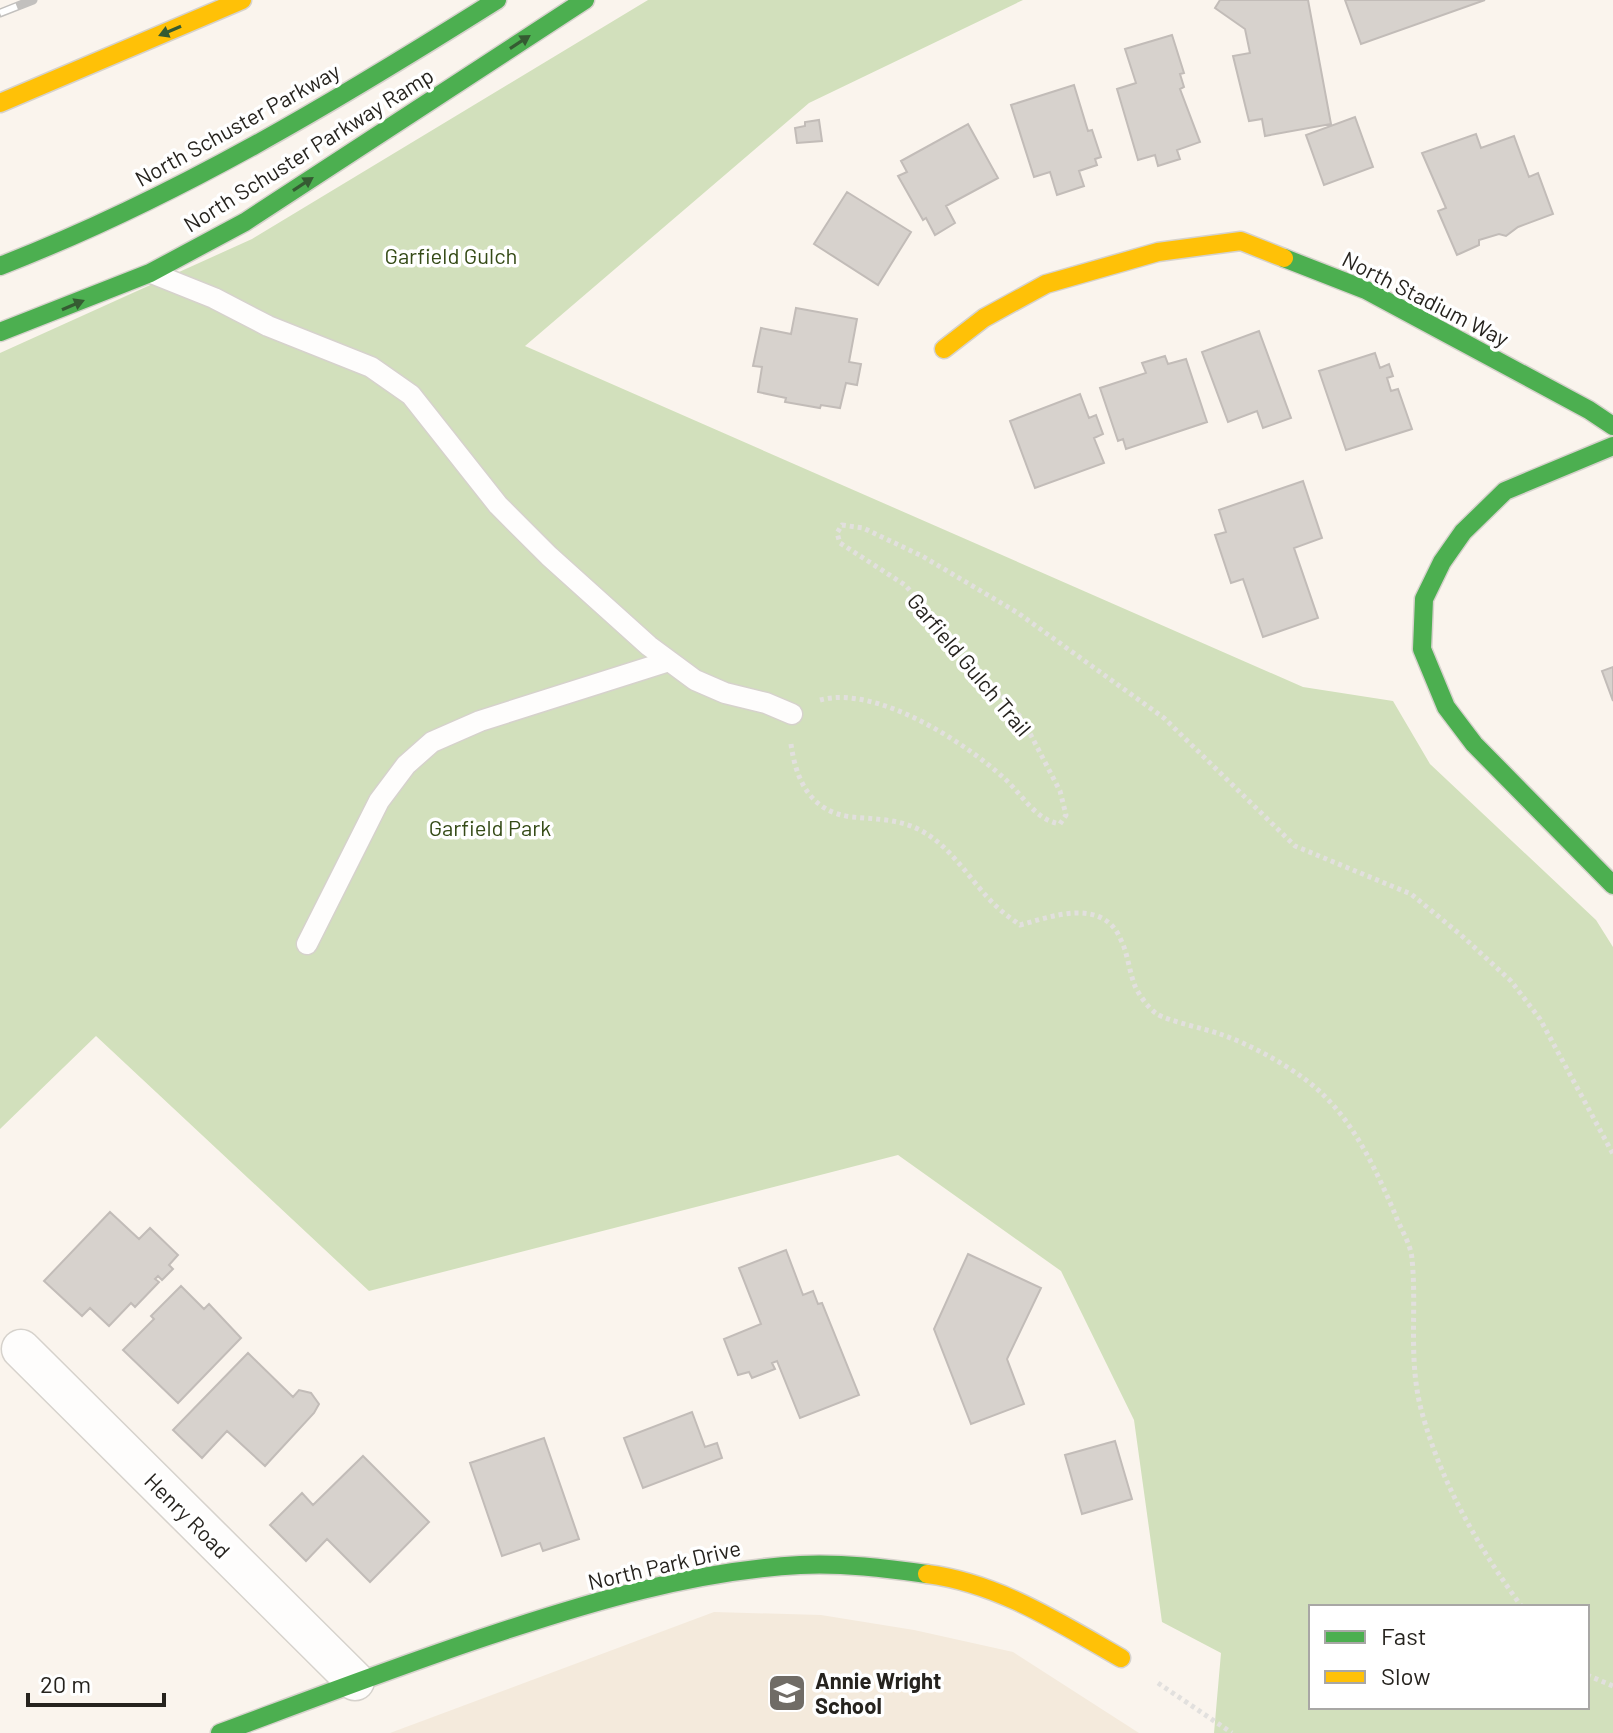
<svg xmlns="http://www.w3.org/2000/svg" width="1613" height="1733" viewBox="0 0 1613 1733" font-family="Barlow,sans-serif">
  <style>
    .built { fill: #f4eadc }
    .green { fill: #d2e0bc; fill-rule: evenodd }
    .building { fill: #d7d2cd; stroke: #c2bcb8; stroke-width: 2 }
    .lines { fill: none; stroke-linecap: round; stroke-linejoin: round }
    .lane-casing { stroke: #d6d2cc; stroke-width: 23 }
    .street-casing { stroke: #d6d2cc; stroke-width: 41 }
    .fast-casing { stroke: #d6d2cc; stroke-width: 21 }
    .slow-casing { stroke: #d6d2cc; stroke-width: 21 }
    .path { stroke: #e2e0de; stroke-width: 5; stroke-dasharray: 4 4; stroke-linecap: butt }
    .lane { stroke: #fefdfc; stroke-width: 20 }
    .street { stroke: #fefdfc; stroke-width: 38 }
    .fast { stroke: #4caf50; stroke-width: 18 }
    .slow { stroke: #ffc107; stroke-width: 18 }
    .rail-casing { stroke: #c2c0be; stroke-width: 9 }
    .rail { stroke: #fff; stroke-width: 6; stroke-dasharray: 18; stroke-linecap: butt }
    .oneway { fill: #355b32 }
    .labels { text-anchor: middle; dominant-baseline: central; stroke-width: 7; stroke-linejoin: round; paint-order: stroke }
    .street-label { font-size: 22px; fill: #26231e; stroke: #fff }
    .park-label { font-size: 22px; fill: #354b17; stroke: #fff }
    .poi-label { font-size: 22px; font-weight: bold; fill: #26231e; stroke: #fff; text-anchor: start }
  </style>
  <rect width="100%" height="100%" fill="#faf4ed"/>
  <path class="built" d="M 714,1612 L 821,1615 L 914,1630 L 1013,1652 L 1139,1733 L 390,1733 Z"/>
  <path class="green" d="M 648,0 L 1023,0 L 809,103 L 525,346 L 1303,687 L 1393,701 L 1430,764 L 1596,920 L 1613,947 L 1613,1733 L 1214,1733 L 1221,1653 L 1162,1622 L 1134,1420 L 1061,1271 L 898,1155 L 369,1291 L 96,1036 L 0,1129 L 0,353 L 252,239 ZM 1311,1607 L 1587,1607 L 1587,1707 L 1311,1707 Z"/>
  <path class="building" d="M 1220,0 L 1308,0 L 1331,124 L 1265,136 L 1262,119 L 1249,121 L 1233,56 L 1250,53 L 1245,29 L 1215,8 Z
    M 1345,0 L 1485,0 L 1361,44 Z
    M 1172,35 L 1184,73 L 1180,74 L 1184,87 L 1180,89 L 1200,142 L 1177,150 L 1180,159 L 1158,166 L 1155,155 L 1138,160 L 1117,89 L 1136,83 L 1125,49 Z
    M 1074,85 L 1088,131 L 1092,130 L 1101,157 L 1095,159 L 1097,165 L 1079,171 L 1084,186 L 1057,195 L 1050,172 L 1034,177 L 1011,105 Z
    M 1355,117 L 1373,167 L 1324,185 L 1306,135 Z
    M 819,120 L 822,141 L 797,143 L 795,128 L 805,126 L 805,122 Z
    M 968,124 L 998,178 L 946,206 L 955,223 L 935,235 L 926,218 L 923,220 L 898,176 L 907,172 L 901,161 Z
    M 1476,134 L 1481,148 L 1514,136 L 1529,177 L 1538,173 L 1553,214 L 1518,227 L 1506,236 L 1499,234 L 1479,240 L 1479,245 L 1457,255 L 1438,211 L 1446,208 L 1422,153 Z
    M 847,192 L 911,232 L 878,285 L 814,244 Z
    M 796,308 L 857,319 L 849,362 L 861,364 L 857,385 L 846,383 L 840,408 L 821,405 L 820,408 L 785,402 L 786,398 L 758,392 L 762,367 L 753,366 L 761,328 L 791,334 Z
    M 1259,331 L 1291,418 L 1263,428 L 1257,411 L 1228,422 L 1202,352 Z
    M 1375,353 L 1380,368 L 1389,364 L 1393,376 L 1387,378 L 1391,391 L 1398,389 L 1412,429 L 1346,450 L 1319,371 Z
    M 1165,356 L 1168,364 L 1186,359 L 1207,422 L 1126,449 L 1123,439 L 1118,441 L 1100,388 L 1146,373 L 1142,363 Z
    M 1080,394 L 1089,418 L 1096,415 L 1103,434 L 1094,438 L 1104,463 L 1035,488 L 1010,421 Z
    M 1303,481 L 1322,538 L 1294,548 L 1318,618 L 1263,637 L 1243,579 L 1231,583 L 1215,535 L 1226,532 L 1219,510 Z
    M 1613,667 L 1613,701 L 1602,671 Z
    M 110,1212 L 139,1239 L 150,1228 L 178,1255 L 169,1265 L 173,1269 L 162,1280 L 158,1276 L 155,1279 L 159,1282 L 135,1307 L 131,1303 L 109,1326 L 90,1308 L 82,1316 L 44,1281 Z
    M 786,1250 L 803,1295 L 813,1291 L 818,1304 L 822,1303 L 859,1395 L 800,1418 L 777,1361 L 772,1363 L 775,1369 L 752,1378 L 749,1372 L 738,1375 L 724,1339 L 761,1324 L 739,1268 Z
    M 968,1254 L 1041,1288 L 1007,1359 L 1024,1404 L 971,1424 L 934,1329 Z
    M 181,1286 L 204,1309 L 209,1304 L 241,1338 L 178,1403 L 123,1350 L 154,1319 L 151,1316 Z
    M 248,1353 L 293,1397 L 299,1390 L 311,1393 L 319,1404 L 314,1413 L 265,1466 L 227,1431 L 202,1458 L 173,1430 Z
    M 692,1412 L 705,1447 L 717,1443 L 722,1458 L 643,1488 L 624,1438 Z
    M 544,1438 L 579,1539 L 543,1551 L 540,1543 L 502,1556 L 470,1463 Z
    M 1115,1441 L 1132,1499 L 1082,1514 L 1065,1455 Z
    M 363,1456 L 429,1522 L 370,1582 L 327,1539 L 306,1561 L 270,1525 L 302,1493 L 313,1505 Z"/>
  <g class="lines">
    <defs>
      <path id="lane" d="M 154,274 L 214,298 L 268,326 L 371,367 L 411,395 L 498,505 L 549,556 L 649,646 L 695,680 L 725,693 L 766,703 L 792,714
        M 307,944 L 379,801 L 406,765 L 432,742 L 480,721 L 669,661"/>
      <path id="street" d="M 21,1349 L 355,1681"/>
      <path id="fast" d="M 1284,258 L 1366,290 L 1589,410 L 1613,426
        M 0,266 C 176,198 338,100 497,0
        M 0,332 L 150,273 L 245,222 L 585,0
        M 1613,446 L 1505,491 L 1463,532 L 1442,562 L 1424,599 L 1422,649 L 1446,707 L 1474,744 L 1613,885
        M 220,1733 C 309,1700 398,1666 488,1636 C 590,1602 693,1571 800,1565 C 843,1563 885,1568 927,1574"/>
      <path id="slow" d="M 0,103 L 242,0
        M 944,349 L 984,318 L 1046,284 L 1158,252 L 1241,241 L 1284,258
        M 927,1574 C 998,1583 1060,1623 1121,1658"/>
    </defs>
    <use href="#lane" class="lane-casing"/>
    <use href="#street" class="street-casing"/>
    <use href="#fast" class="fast-casing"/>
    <use href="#slow" class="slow-casing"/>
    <path class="path" d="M 820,700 C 876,685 963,741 1004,778 C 1022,794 1035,820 1060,824 L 1066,815 L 1060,791 L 1023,720 L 905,585 L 840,543 L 837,533 L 842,525 L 863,528 L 922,556 L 1018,613 L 1164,718 L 1295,846 L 1411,894 L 1461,935 L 1511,981 L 1540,1019 L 1613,1154
      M 791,744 C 796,781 811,812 852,817 C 873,819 898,819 918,829 C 951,845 970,881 996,906 C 1003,913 1012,919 1020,925 C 1053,916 1103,897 1121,940 C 1128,954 1129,971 1135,986 C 1139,995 1149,1009 1157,1014 C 1168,1021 1206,1029 1220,1034 C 1249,1044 1282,1062 1306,1080 C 1350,1113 1374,1165 1395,1214 C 1400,1228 1411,1244 1412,1259 C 1417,1309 1408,1359 1421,1409 C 1440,1481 1478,1547 1522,1607
      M 1587,1675 L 1613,1686
      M 1158,1683 L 1232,1733"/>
    <use href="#lane" class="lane"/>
    <use href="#street" class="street"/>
    <use href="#fast" class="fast"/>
    <use href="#slow" class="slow"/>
    <defs>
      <path id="rail" d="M 0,13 L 33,0"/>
    </defs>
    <use href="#rail" class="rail-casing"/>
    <use href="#rail" class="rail"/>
  </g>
  <defs><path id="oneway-solid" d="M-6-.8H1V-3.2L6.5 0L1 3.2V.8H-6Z" transform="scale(2)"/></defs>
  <g class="oneway">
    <use href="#oneway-solid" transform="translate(170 31) rotate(157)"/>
    <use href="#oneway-solid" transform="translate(520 42) rotate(-33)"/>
    <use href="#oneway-solid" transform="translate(303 184) rotate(-33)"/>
    <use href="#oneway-solid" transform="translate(73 305) rotate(-23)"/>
  </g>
  <defs>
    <symbol id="school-square" viewBox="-11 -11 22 22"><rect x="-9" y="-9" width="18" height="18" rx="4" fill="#706c66" stroke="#fff"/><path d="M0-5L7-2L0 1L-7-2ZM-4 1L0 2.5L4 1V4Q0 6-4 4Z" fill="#fff"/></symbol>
  </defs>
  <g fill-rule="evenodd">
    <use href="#school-square" x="765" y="1671" width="44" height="44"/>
  </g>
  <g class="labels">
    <g class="street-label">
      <text transform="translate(237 124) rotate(-29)">North Schuster Parkway</text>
      <text transform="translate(308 149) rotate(-32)">North Schuster Parkway Ramp</text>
      <text transform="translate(1426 298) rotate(27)">North Stadium Way</text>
      <text transform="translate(970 664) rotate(50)">Garfield Gulch Trail</text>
      <text transform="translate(188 1515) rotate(45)">Henry Road</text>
      <text transform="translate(664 1564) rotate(-13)">North Park Drive</text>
    </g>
    <g class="park-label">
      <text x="451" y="255">Garfield Gulch</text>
      <text x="490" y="827">Garfield Park</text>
    </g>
    <g class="poi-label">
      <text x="815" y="1680">Annie Wright<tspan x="815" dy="25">School</tspan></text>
    </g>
  </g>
  <rect x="1309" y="1605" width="280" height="104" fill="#ffffff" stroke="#a8a7a5" stroke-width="2"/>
  <rect x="1325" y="1631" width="40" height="12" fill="#4caf50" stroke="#a8a7a5" stroke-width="2"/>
  <text x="1381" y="1645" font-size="24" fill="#26231e">Fast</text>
  <rect x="1325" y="1671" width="40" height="12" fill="#ffc107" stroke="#a8a7a5" stroke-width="2"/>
  <text x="1381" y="1685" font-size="24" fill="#26231e">Slow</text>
  <path d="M28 1693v12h136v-12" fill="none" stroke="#26231e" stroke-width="4"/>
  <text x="40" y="1693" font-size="24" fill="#26231e" stroke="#ffffff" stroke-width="6" paint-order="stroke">20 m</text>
</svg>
